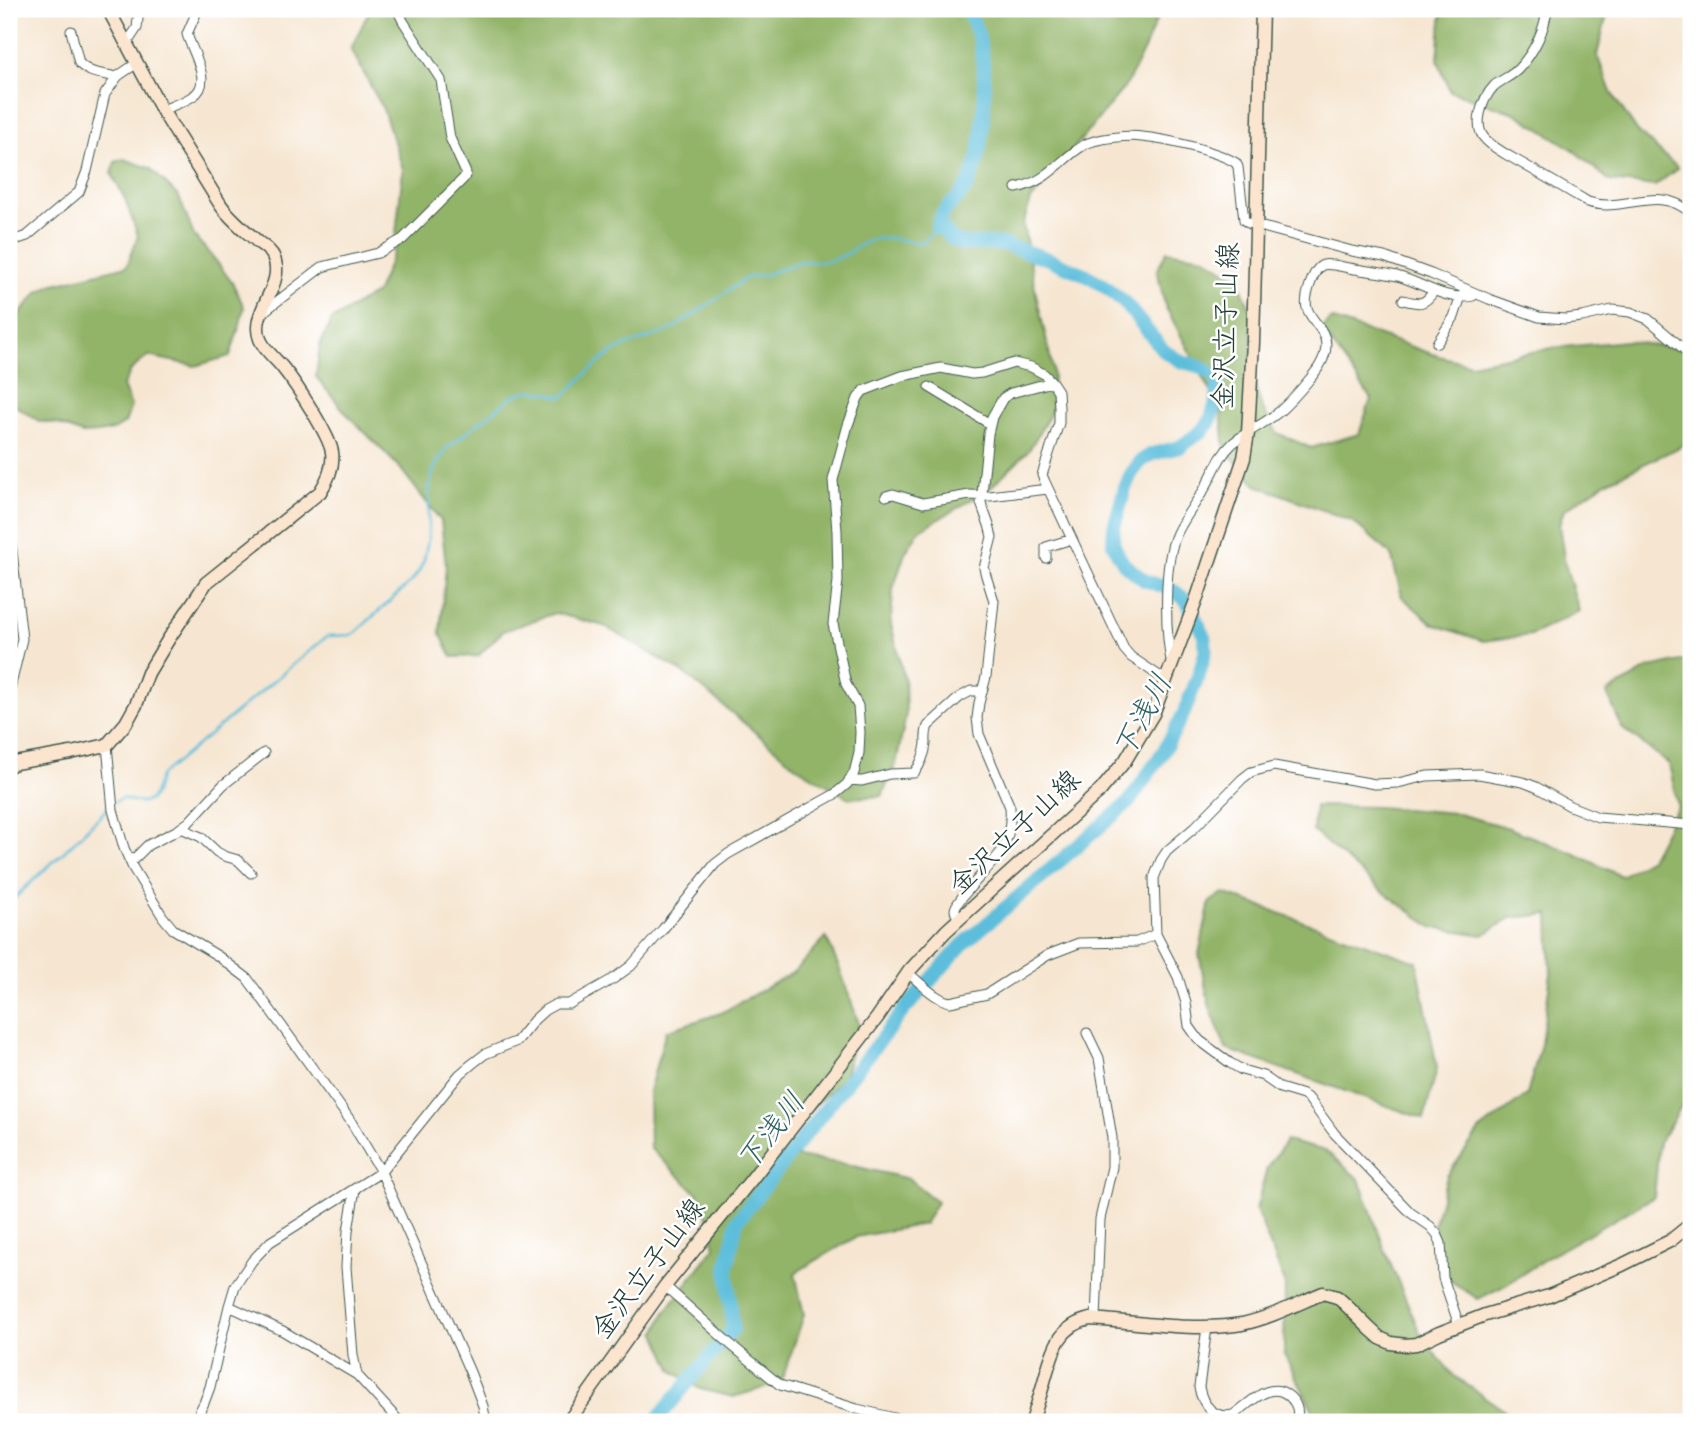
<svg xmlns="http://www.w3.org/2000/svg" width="1700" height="1431" viewBox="0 0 1700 1431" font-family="'Indie Flower','Klee One',sans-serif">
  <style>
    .forest { fill: #92b468; stroke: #58784e; stroke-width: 2 }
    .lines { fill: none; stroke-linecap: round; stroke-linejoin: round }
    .stream { stroke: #5dbedb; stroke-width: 2.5 }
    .river { stroke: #5dbedb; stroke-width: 14 }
    .street-casing { stroke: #3f564c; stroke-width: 11 }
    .secondary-casing { stroke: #3f564c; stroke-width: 15 }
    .street { stroke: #fff; stroke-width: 9 }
    .secondary { stroke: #fce5cf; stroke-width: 12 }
    .labels { text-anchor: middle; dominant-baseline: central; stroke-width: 5; stroke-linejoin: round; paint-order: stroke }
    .street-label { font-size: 28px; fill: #1f3d34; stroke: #fff }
    .water-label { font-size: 30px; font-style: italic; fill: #326466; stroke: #fff }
  </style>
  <rect width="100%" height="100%" fill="#fff"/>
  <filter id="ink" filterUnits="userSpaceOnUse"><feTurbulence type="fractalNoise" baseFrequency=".0143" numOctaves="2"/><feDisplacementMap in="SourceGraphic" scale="14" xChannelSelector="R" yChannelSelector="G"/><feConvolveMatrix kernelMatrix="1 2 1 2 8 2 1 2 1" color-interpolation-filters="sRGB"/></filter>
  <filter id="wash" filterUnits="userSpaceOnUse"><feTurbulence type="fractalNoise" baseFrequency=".00686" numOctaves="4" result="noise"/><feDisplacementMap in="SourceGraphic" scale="28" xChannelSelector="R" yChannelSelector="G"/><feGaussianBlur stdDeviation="1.57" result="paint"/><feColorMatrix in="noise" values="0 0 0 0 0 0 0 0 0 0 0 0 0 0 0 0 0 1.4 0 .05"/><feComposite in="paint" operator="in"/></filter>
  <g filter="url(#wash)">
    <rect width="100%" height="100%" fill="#f6e6d1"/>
    <path class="forest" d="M 370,9 L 1161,9 L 1145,47 L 1127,84 L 1031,200 L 1023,224 L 1036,294 L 1053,369 L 1052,411 L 1029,450 L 989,489 L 919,531 L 905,553 L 893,589 L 891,624 L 905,682 L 906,715 L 896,764 L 882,796 L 849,798 L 797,767 L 684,673 L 604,626 L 555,613 L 503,631 L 478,656 L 452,657 L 440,633 L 446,566 L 441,521 L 400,468 L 346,413 L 316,377 L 320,345 L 332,320 L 377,292 L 394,252 L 403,169 L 383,109 L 351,49 Z
      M 1442,9 L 1612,9 L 1607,15 L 1597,55 L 1611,92 L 1637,131 L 1678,168 L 1655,186 L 1610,181 L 1572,149 L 1515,113 L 1450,91 L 1438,60 Z
      M 124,159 L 150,168 L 179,197 L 194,236 L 216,261 L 233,284 L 244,307 L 240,324 L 230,356 L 195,366 L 148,356 L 131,370 L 123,386 L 131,406 L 125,423 L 113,430 L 98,433 L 82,434 L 58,424 L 39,421 L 14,405 L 9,395 L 9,343 L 19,315 L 38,292 L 51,285 L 127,266 L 138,236 L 125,199 L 112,174 L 115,162 Z
      M 1167,251 L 1204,257 L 1237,278 L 1252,312 L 1251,372 L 1262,408 L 1277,433 L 1311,448 L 1359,434 L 1371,399 L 1322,329 L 1331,319 L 1438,356 L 1471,364 L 1552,348 L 1627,341 L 1684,350 L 1691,354 L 1691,439 L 1680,447 L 1606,482 L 1564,510 L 1559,525 L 1565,564 L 1579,611 L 1531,635 L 1483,641 L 1433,624 L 1402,597 L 1391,554 L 1352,521 L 1256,485 L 1225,449 L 1221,410 L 1165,306 L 1157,270 Z
      M 1691,659 L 1691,1096 L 1681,1107 L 1659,1143 L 1654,1197 L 1548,1257 L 1506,1285 L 1478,1299 L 1448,1279 L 1432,1231 L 1447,1176 L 1479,1131 L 1527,1095 L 1541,1044 L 1551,974 L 1549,914 L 1511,918 L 1483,935 L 1432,927 L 1382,891 L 1313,831 L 1315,806 L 1378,807 L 1455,813 L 1509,828 L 1573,853 L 1621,876 L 1650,859 L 1678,806 L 1669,764 L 1622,728 L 1607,693 L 1649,668 Z
      M 1223,893 L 1417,962 L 1437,1068 L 1424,1119 L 1226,1049 L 1209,1004 L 1199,954 L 1210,902 Z
      M 826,937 L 841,972 L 859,1024 L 844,1078 L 792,1126 L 776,1154 L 845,1164 L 909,1179 L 937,1202 L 924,1224 L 856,1237 L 795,1273 L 804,1315 L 781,1383 L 733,1397 L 700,1389 L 673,1371 L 656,1333 L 665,1312 L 715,1247 L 702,1198 L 650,1148 L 649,1091 L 666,1031 L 721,1013 L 794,972 Z
      M 1286,1141 L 1326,1151 L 1359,1179 L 1388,1258 L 1423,1340 L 1454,1376 L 1521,1422 L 1319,1422 L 1284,1354 L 1285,1283 L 1256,1210 L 1267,1168 Z"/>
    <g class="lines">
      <path class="stream" d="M 115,802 L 122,798 C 149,807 154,802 160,776 L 325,638 L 328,636 L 351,635 L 356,632 L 412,581 L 419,571 L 424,560 L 428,540 L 429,489 L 434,468 L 447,448 L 513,396 L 527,391 L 534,391 L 544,392 L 562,397 C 584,378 599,357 627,345 C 643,339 659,336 674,328 L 748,277 L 765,275 L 801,261 L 820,262 L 833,260 L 845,255 L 862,244 L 873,239 L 889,238 L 922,243 L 937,228
        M 9,903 L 68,848 L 110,806"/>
      <path class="river" d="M 655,1422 L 733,1329 L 727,1268 L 737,1221 L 904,1010 L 962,945 L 1129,802 L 1163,752 L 1184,713 L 1200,671 L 1206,649 L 1204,635 L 1186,600 L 1173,590 L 1144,580 L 1124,564 L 1118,554 L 1113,543 L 1114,527 L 1125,488 L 1131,474 L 1141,461 L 1152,454 L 1180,447 L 1203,430 L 1209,423 L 1217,401 L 1218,386 L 1216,375 L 1195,365 L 1182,362 L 1164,351 L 1123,301 L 1103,285 L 1084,274 L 1046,258 L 1002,244 L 961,244 L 949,237 L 944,229 L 937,228 C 939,223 940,217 943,213 C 951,203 962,196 968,184 C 987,150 988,71 978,34 C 975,25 970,17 967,9"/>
    </g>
  </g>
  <g filter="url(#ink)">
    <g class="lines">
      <defs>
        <path id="street" d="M 226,9 L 233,9
          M 1547,9 C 1545,29 1534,52 1520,67 C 1513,76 1502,79 1494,86 C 1482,99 1472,127 1486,140 C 1496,150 1511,157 1523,164 C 1544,176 1566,189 1588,202 C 1624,214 1657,183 1691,213
          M 71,31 L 79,63 C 90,75 102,73 117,77
          M 127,43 L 137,28 L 139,9
          M 162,110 C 172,106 184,102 193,96 C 214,83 192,52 187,34 L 198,9
          M 1016,188 C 1048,182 1059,160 1084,145 C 1096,138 1128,135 1142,137 C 1165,139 1217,151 1236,163 L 1238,167 L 1244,220 L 1248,223 L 1352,251 L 1384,257 L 1431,274 L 1489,299 L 1539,317 L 1565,319 L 1582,317 L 1612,310 L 1630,312 L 1648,319 L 1691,355
          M 9,232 L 11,236 L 18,239 L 27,236 L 79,192 L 87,171 L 105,94 L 118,76 L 137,63
          M 1403,300 C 1419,304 1424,306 1434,291
          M 262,313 L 322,267 L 378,253 L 403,239 L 464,178 L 466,173 L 450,138 L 441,80 L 403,21 L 397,9
          M 1437,343 L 1454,317 L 1461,296
          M 929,387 L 990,424
          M 886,496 L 893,494 L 923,503 L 970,495 L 990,496 L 1048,489
          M 9,525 L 22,639 L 9,693
          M 1046,558 L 1046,547 L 1072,539
          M 1172,665 C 1165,634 1163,562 1177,533 C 1184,518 1196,503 1205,488 C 1214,472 1219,456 1233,443 C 1248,430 1267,423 1281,410 C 1289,403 1296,395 1303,387 C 1313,375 1326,362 1326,345 C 1326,330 1311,321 1307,308 C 1304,299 1313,268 1323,265 C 1331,263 1341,267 1349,268 C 1365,271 1381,272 1397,276 C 1421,282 1446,302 1473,296 L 1475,293
          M 107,745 L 113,810 L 124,848 L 133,868 L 163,917 L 173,929 L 218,956 L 247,978 L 350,1120 L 381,1172 L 470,1372 L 483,1406 L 486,1422
          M 849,780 L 862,781 L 890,774 L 914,773 C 920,766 925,754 926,744 C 926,737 925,733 928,726 L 960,697 L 971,691 L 982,691
          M 181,828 L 201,837 L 217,852 L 224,856 L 238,860 L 251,873
          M 131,862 L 148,845 L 178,830 L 189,822 L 223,785 L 264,753
          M 959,919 C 957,916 955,913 955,910 C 954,901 995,863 1002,850 C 1009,837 1011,821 1010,807 L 979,734 L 977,718 L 979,703 L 986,677 L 994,601 L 986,576 L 984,568 L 992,537 L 989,525 L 981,503 L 988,434 L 992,417 L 1003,398 L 1011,393 L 1052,382
          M 908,973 C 921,983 935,999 950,1002 L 987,994 L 1048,955 L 1079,943 L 1137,942 L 1156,934
          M 1087,1033 L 1099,1058 L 1112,1138 L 1112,1167 L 1100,1219 L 1096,1320
          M 355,1189 L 348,1231 L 346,1267 L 353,1355 L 357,1375 L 400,1422
          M 665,1286 L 730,1344 L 780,1385 L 857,1409 L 903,1420 L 905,1422
          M 229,1306 L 283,1331 L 357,1375
          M 1459,1325 L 1443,1278 L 1441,1243 L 1437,1234 L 1430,1226 L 1411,1213 L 1334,1133 L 1309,1099 L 1303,1095 L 1280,1088 L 1263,1076 L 1242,1070 L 1230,1063 L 1199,1040 L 1189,1026 L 1186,1003 L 1178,977 L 1156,934 L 1154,878 L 1161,860 L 1167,851 L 1194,828 L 1242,779 L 1251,772 L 1274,766 L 1375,784 L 1398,783 L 1427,776 L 1479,774 L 1523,782 L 1536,787 L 1570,806 L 1598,817 L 1691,825
          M 1207,1327 L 1199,1387 C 1202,1405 1214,1419 1233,1415 C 1250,1404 1270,1378 1290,1397 C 1298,1405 1299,1412 1296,1422
          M 194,1422 L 204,1403 L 210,1387 L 229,1306 L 235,1286 L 252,1261 L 270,1242 L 381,1172 L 459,1075 L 472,1064 L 485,1054 L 517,1041 L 534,1020 L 545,1010 L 556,1004 L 569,1004 L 613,979 L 631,966 L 663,929 L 715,864 L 728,854 L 835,794 L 847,784 L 854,773 L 859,753 L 860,732 L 858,706 L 846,684 L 833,624 L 838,581 L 837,531 L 833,480 L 848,425 L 858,398 L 863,391 L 902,376 L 941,368 L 972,374 L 982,373 L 1014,363 L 1031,367 L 1044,374 L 1052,382 L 1058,391 L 1059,408 L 1059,423 L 1042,475 L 1045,482 L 1124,649 L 1131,657 L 1167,681"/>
        <path id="secondary" d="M 9,766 L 15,763 L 71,753 L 107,745 L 126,723 L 136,705 L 148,673 L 168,640 L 206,583 L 320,492 C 328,480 334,466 332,452 C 329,434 295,383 283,368 C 276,359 264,350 260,339 C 249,311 287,285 273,256 C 270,250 263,246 258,242 C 245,230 230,219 220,204 L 162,110 L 108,9
          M 568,1422 L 665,1286 L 751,1180 L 877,1018 L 910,970 L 946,931 L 1101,790 L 1125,761 L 1153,714 L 1197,598 L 1244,458 L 1248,433 L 1253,342 L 1262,9
          M 1032,1422 C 1036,1408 1041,1393 1045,1378 C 1053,1351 1058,1326 1090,1319 C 1138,1322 1196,1332 1242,1324 C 1270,1318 1297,1304 1323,1293 L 1337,1297 L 1345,1304 L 1369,1328 L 1380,1338 L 1391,1343 L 1406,1345 L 1416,1344 L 1439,1333 L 1485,1315 L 1549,1296 L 1622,1265 L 1670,1241 L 1691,1224"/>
      </defs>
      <use href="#street" class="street-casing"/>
      <use href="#secondary" class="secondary-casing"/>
      <use href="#street" class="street"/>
      <use href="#secondary" class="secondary"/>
    </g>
  </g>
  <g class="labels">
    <g class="street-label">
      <text transform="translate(1228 326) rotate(-88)">金沢立子山線</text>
      <text transform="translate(1016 834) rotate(-43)">金沢立子山線</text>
      <text transform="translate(650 1270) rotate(-53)">金沢立子山線</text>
    </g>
    <g class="water-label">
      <text transform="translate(1145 717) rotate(-62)">下浅川</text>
      <text transform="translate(773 1133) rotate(-52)">下浅川</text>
    </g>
  </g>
  <rect width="1700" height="1431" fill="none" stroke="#fff" stroke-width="35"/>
</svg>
